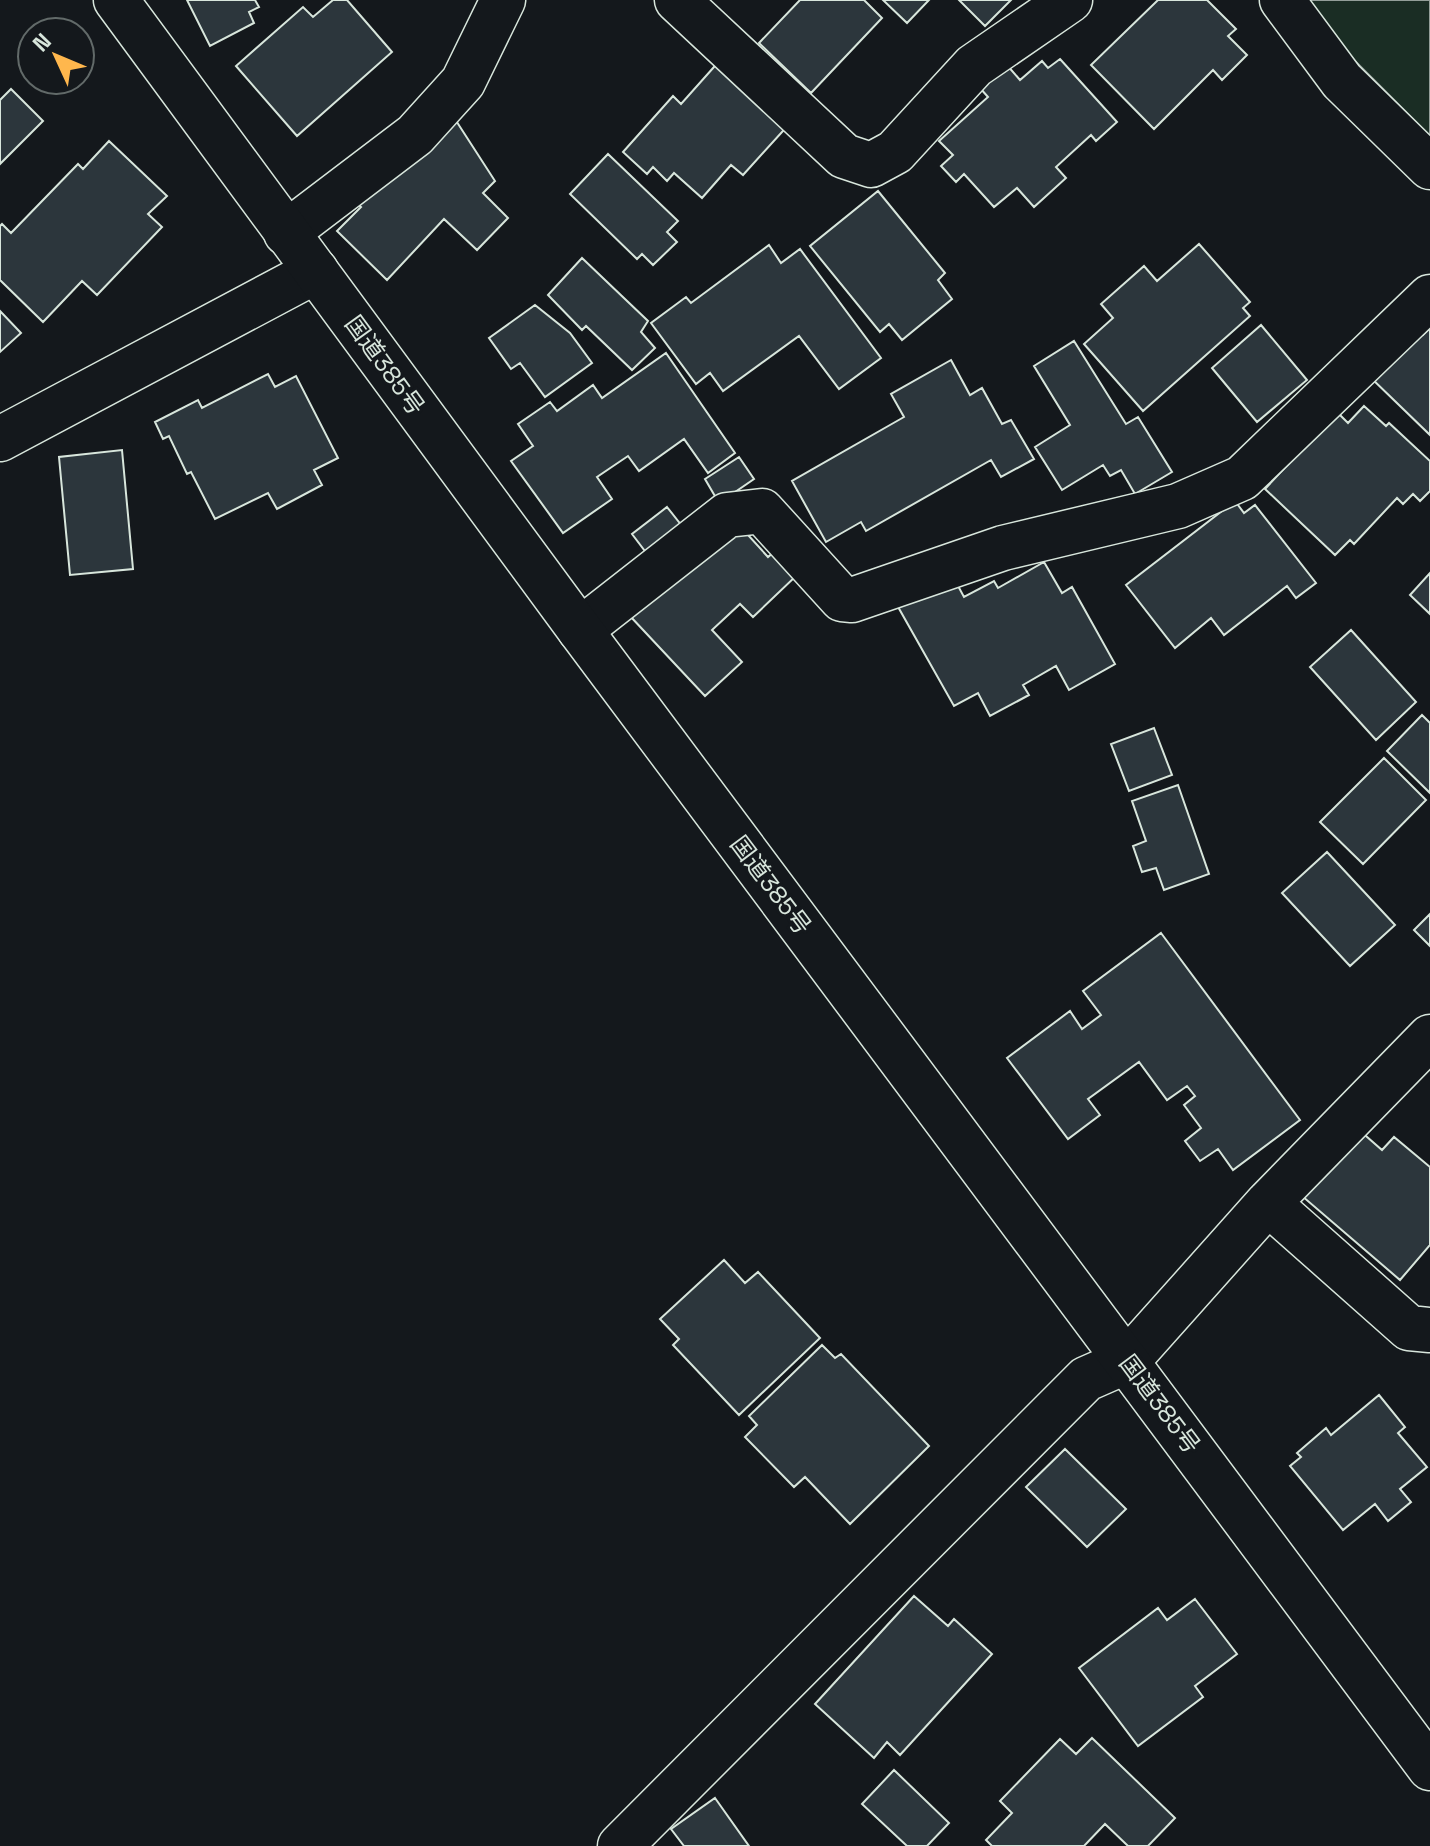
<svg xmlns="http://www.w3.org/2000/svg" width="1430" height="1846" viewBox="0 0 1430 1846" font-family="'Space Grotesk','Noto Sans JP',sans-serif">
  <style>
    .green { fill: #1a2d24; stroke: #939e99; stroke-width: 2 }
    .building { fill: #2c363c; stroke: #d8e6dc; stroke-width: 2 }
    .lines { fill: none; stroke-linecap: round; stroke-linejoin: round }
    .street-casing { stroke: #d8e6dc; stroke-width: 47 }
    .secondary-casing { stroke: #d8e6dc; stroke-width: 47 }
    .highway-casing { stroke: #d8e6dc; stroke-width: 47 }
    .street { stroke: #14181c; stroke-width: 44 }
    .secondary { stroke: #14181c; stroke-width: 44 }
    .highway { stroke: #14181c; stroke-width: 44 }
    .labels { text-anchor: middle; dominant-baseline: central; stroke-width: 6; stroke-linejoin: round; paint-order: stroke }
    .street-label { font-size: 24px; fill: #d8e6dc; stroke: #14181c }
  </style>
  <rect width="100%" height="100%" fill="#14181c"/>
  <path class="green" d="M 1309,0 L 1430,0 L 1430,136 L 1337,43 Z"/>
  <path class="building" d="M 187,0 L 255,0 L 259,7 L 249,12 L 254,23 L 210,46 Z
    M 333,0 L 347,0 L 392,52 L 297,136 L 236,66 L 303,7 L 313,17 Z
    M 800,0 L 864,0 L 882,18 L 811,93 L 759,43 Z
    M 883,0 L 929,0 L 907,23 Z
    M 959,0 L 1011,0 L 985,26 Z
    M 1158,0 L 1207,0 L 1236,29 L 1228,36 L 1247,55 L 1222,80 L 1213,70 L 1154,129 L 1091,65 Z
    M 722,58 L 792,121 L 743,175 L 731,165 L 702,198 L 674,173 L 667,181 L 653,167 L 647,174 L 623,152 L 673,96 L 681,104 Z
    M 1060,59 L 1117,122 L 1096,141 L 1091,135 L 1056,167 L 1066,178 L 1034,207 L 1017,188 L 994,207 L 964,174 L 956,182 L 941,166 L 953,155 L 939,141 L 988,97 L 980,88 L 1007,65 L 1020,80 L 1042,61 L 1048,68 Z
    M 11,89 L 43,121 L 0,164 L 0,100 Z
    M 453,116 L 495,181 L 483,193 L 508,218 L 477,250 L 444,219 L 387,280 L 337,231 L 361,207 L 353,200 Z
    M 109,141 L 167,196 L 148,214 L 162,227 L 97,295 L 82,281 L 43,322 L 0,280 L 0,226 L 2,224 L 11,233 L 78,164 L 83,169 Z
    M 608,154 L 678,221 L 667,232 L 677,242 L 653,265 L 642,254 L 637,259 L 570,194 Z
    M 878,191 L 945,273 L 938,280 L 952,299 L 902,340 L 889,324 L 880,332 L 810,246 Z
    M 1199,244 L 1250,302 L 1243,308 L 1250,316 L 1143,411 L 1084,344 L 1113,318 L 1101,304 L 1144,266 L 1157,281 Z
    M 769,245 L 781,263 L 800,249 L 881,358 L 839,389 L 799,336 L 723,391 L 710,373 L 696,384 L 651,323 L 686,297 L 691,303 Z
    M 582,258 L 648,321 L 641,332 L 655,348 L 632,370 L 586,326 L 582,330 L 548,295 Z
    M 535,305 L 570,333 L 592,363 L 545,397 L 520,363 L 511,369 L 489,338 Z
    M 0,311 L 21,333 L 0,352 Z
    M 1261,325 L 1307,380 L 1257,422 L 1212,368 Z
    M 1415,328 L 1423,335 L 1430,328 L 1430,435 L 1369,376 Z
    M 1074,341 L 1126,424 L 1138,417 L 1172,472 L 1135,494 L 1121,470 L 1110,476 L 1103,465 L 1062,490 L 1035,447 L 1070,425 L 1034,366 Z
    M 666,353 L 735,453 L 708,473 L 684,439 L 639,471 L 628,456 L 597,477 L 612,499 L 563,533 L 511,461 L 533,446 L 518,424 L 550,402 L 557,411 L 593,385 L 602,398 Z
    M 951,360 L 970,395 L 982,388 L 1002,424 L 1011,420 L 1034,459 L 1001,477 L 991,460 L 866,531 L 861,522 L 826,542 L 792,481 L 904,417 L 891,394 Z
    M 268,374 L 275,387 L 296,376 L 338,458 L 314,470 L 322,485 L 277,509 L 268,493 L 215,519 L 191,472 L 187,474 L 169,436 L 163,439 L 155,422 L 198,400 L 202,408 Z
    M 1364,406 L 1386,426 L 1389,423 L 1430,461 L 1430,491 L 1420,501 L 1413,494 L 1403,504 L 1397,498 L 1354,544 L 1350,540 L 1335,555 L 1265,489 L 1337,412 L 1348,423 Z
    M 122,450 L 133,569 L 70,575 L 59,457 Z
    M 739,457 L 754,479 L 719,503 L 705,479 Z
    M 1235,501 L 1244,513 L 1255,505 L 1316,583 L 1296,598 L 1287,586 L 1224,635 L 1211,618 L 1175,648 L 1126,585 Z
    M 667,507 L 686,531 L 651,559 L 632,534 Z
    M 738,524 L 768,557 L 774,552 L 796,576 L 753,617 L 740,604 L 712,630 L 742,662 L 705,696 L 630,616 Z
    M 1044,562 L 1062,593 L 1072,587 L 1115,664 L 1069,690 L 1056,666 L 1023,685 L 1029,695 L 990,716 L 978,693 L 954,706 L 897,605 L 951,573 L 964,597 L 994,581 L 998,588 Z
    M 1430,573 L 1430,614 L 1410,595 Z
    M 1351,630 L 1416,702 L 1376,740 L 1310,667 Z
    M 1422,715 L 1430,723 L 1430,793 L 1387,751 Z
    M 1154,728 L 1172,775 L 1129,791 L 1111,744 Z
    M 1384,758 L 1426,800 L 1363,864 L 1320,822 Z
    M 1178,785 L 1209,874 L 1164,890 L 1156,868 L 1142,872 L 1133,846 L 1146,841 L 1132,801 Z
    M 1327,852 L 1395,925 L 1350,966 L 1282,893 Z
    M 1430,914 L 1430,946 L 1414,930 Z
    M 1161,933 L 1300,1120 L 1233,1170 L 1218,1149 L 1200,1161 L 1185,1141 L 1201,1128 L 1184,1105 L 1195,1096 L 1187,1086 L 1167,1100 L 1139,1062 L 1088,1099 L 1100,1115 L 1068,1139 L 1007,1058 L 1070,1011 L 1082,1029 L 1101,1015 L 1083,991 Z
    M 1358,1129 L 1382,1150 L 1394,1137 L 1430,1167 L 1430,1245 L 1400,1280 L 1302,1196 Z
    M 724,1260 L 745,1283 L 758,1272 L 820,1338 L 739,1415 L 673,1345 L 679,1339 L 660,1319 Z
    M 822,1345 L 835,1358 L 841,1354 L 929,1446 L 850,1524 L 805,1477 L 794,1487 L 745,1437 L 757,1425 L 749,1416 Z
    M 1379,1395 L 1405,1427 L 1398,1433 L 1427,1467 L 1400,1489 L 1411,1502 L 1388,1521 L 1375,1504 L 1343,1530 L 1290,1466 L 1301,1457 L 1297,1453 L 1326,1428 L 1331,1435 Z
    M 1065,1449 L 1126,1509 L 1087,1547 L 1026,1487 Z
    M 914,1596 L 948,1626 L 954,1619 L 992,1654 L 900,1755 L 887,1742 L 874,1758 L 815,1704 Z
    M 1195,1599 L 1237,1654 L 1195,1686 L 1203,1697 L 1138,1746 L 1079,1668 L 1158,1608 L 1167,1620 Z
    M 1092,1738 L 1175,1818 L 1148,1846 L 1128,1846 L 1105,1824 L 1084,1846 L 992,1846 L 986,1840 L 1012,1813 L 1000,1801 L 1060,1739 L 1076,1754 Z
    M 894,1770 L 949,1823 L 927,1846 L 907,1846 L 862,1804 Z
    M 715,1798 L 749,1846 L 684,1846 L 671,1829 Z"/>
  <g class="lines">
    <defs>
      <path id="street" d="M 677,0 L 844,156 L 871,165 L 895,152 L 974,66 L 1070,0
        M 1282,0 L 1342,81 L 1430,167
        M 286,233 L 415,135 L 463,82 L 503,0
        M 580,630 L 727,515 L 762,511 L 842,599 L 852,600 L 1003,548 L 1178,506 L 1242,478 L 1430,297
        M 1268,1203 L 1409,1328 L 1430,1330
        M 620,1846 L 1086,1379 L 1127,1361 L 1268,1203 L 1430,1037"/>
      <path id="secondary" d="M 0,439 L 316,271"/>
      <path id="highway" d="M 116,0 L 580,630 L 1430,1768"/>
    </defs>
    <use href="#street" class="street-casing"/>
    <use href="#secondary" class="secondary-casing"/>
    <use href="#highway" class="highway-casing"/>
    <use href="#street" class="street"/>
    <use href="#secondary" class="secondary"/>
    <use href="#highway" class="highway"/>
  </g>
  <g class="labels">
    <g class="street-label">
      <text transform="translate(385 365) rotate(54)">国道385号</text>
      <text transform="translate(771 885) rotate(53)">国道385号</text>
      <text transform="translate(1160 1404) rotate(53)">国道385号</text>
    </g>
  </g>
  <g transform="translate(56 56) rotate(314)"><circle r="38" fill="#14181c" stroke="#626a69" stroke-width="2"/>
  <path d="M0-6L14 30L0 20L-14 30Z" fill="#ffb74d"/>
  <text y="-12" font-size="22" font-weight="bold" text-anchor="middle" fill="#d8e6dc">N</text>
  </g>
</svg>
